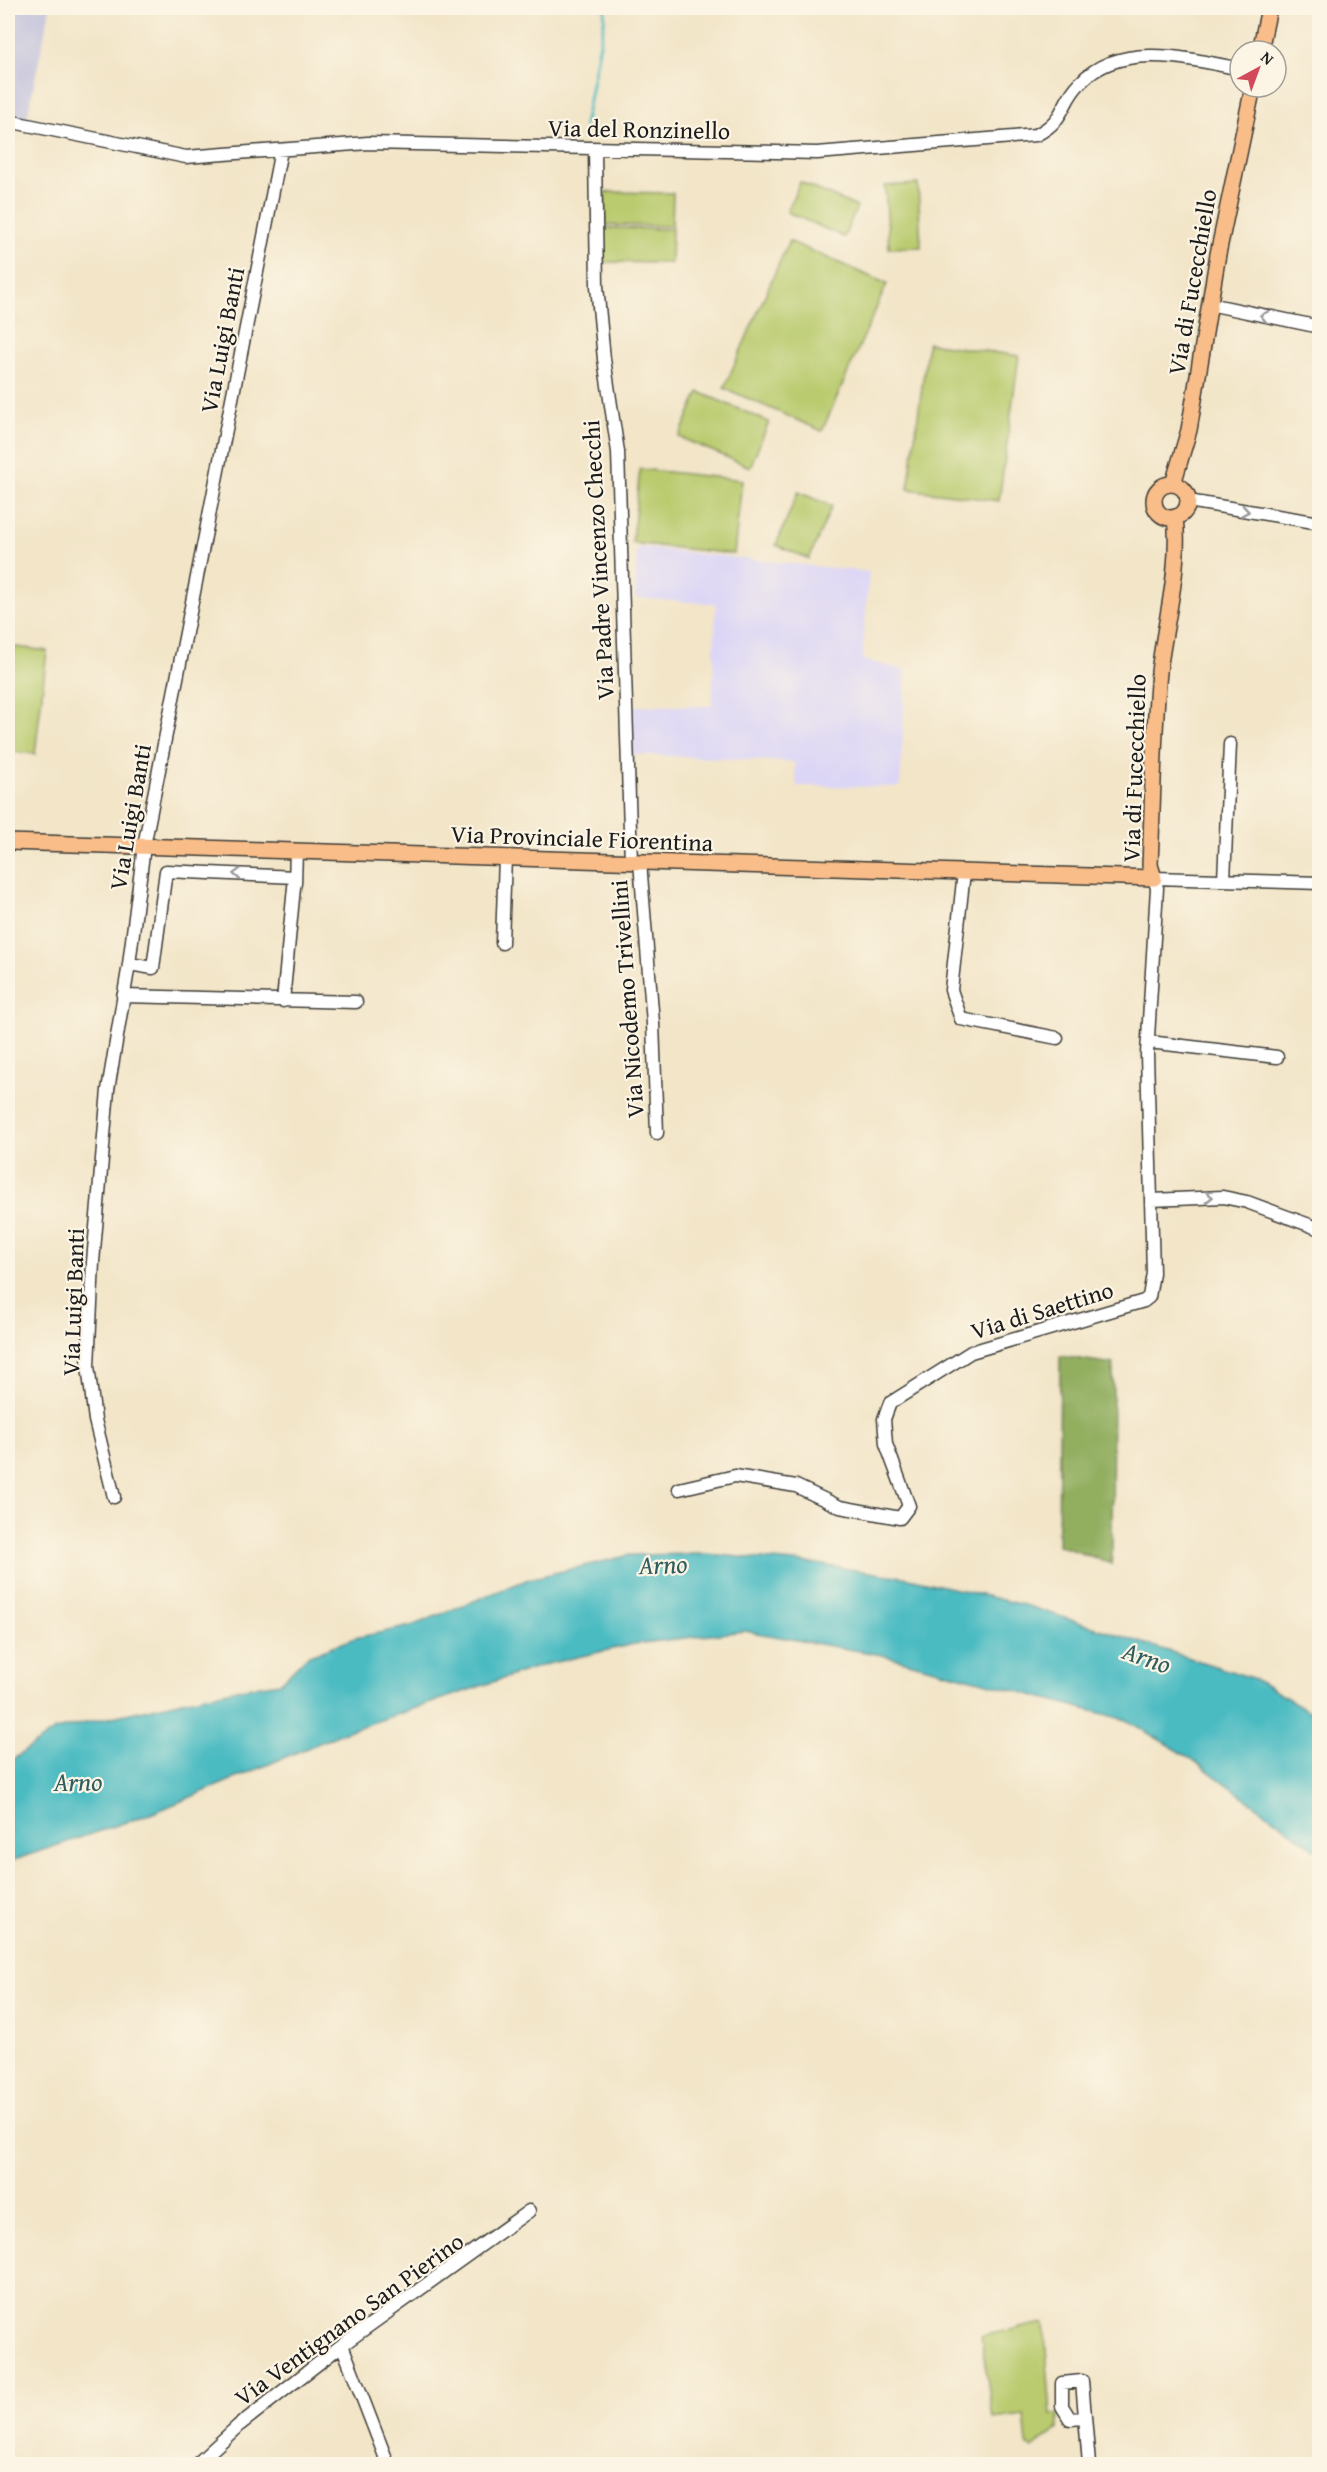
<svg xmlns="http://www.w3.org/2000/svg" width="1327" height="2472" viewBox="0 0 1327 2472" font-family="'Gentium Book Plus',serif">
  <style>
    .built { fill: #dcd6f6 }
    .industrial { fill: #c2c2dc }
    .green { fill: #b9cb6e; stroke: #6a7445; stroke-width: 1.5 }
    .forest { fill: #92af61; stroke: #57663e; stroke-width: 1.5 }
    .water { fill: #4cbbc2; stroke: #346c6f; stroke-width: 1.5 }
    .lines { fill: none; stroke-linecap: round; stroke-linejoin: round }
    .stream { stroke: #4cbbc2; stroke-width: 3 }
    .minor-casing { stroke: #3c3a36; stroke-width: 15 }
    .major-casing { stroke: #3c3a36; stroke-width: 18 }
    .minor { stroke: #fff; stroke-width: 12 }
    .major { stroke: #f8bd88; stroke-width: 15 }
    .oneway { stroke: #999 }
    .labels { text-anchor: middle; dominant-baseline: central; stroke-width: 4.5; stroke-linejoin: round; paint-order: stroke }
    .street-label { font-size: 24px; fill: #1c1c1c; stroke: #fcf5e5 }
    .water-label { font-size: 26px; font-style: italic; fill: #2f5c5e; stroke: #fcf5e5 }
  </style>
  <rect width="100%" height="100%" fill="#fcf5e5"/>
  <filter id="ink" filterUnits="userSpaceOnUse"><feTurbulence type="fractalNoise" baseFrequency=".0167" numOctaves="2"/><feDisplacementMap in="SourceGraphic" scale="12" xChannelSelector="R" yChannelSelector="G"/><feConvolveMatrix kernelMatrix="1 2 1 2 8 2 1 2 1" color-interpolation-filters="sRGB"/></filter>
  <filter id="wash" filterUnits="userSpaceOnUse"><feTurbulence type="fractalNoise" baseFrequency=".008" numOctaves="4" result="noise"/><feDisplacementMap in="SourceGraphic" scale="24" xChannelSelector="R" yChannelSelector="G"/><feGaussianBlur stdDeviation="1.35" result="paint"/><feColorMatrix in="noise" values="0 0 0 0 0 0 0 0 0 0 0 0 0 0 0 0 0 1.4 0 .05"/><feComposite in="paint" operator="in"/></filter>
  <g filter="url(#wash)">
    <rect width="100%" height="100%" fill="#f2e5c8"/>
    <path class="built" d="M 637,547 L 869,572 L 862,660 L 906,670 L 900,787 L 797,786 L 794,762 L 628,754 L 626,706 L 712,706 L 716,604 L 635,598 Z"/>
    <path class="industrial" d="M 8,8 L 50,8 L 25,127 L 8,124 Z"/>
    <path class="green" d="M 800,182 L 857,207 L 844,237 L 787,212 Z
      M 918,184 L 921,247 L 889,248 L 885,186 Z
      M 605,192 L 673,193 L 672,226 L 605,225 Z
      M 603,228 L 672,229 L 671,263 L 603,262 Z
      M 789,241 L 887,284 L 822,431 L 724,388 Z
      M 928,343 L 1019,356 L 999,501 L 908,489 Z
      M 699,392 L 769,422 L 750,467 L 679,437 Z
      M 640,469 L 742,480 L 734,554 L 632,543 Z
      M 798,492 L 832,506 L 809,559 L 776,545 Z
      M 8,646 L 47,651 L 35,754 L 8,751 Z
      M 1044,2323 L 1051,2414 L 1058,2414 L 1058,2429 L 1032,2448 L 1027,2444 L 1024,2415 L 993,2419 L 981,2336 Z"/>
    <path class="forest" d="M 1060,1356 L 1113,1364 L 1112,1564 L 1058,1545 Z"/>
    <path class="water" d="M 707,1554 L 817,1564 L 909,1578 L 1028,1606 L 1255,1679 L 1319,1717 L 1319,1852 L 1189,1757 L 1126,1720 L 882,1655 L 745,1631 L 634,1644 L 543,1665 L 345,1732 L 153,1813 L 8,1862 L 8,1763 L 55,1730 L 232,1690 L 280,1683 L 307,1656 L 355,1638 L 411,1626 L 529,1579 L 630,1555 Z"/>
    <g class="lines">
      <path class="stream" d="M 584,126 L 604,22 L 605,8"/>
    </g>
  </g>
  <g filter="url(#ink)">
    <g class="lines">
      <defs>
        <path id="minor" d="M 8,121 L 186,157 L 368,143 L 817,153 L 1036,135 C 1067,119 1060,103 1080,83 C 1120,40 1191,59 1240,69
          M 595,150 L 597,286 L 604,359 L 618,452 L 631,862
          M 1209,304 L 1320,327
          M 1188,501 L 1320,523
          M 640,862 L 653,1023 L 657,1133
          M 964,872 L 951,990 L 961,1019 L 1057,1038
          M 1224,880 L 1230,744
          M 295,884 L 296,851
          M 502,943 L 505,857
          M 129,964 L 153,968 L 166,871 L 295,877 L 283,1001
          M 123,996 L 356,1002
          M 1149,1042 L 1277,1057
          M 1151,1200 L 1223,1197 L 1247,1202 L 1320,1229
          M 679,1489 L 735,1476 L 796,1486 L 840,1507 L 900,1518 L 909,1506 L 886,1444 L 884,1419 L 890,1403 L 971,1352 L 1144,1301 L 1149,1297 L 1153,1273 L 1147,1054 L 1157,888 L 1154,878 L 1320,883
          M 114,1497 L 95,1420 L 88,1366 L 93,1262 L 108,1090 L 129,964 L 144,846 L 281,150
          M 342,2345 L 388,2464
          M 1085,2418 L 1070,2419 L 1062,2406 L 1062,2383 L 1082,2381 L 1089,2464
          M 197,2464 L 238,2426 L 342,2345 L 529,2211"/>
        <path id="major" d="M 1260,51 L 1269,8
          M 1173,484 L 1189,430 L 1218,254 L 1253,87
          M1154 501a17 17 0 1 1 34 0a17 17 0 1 1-34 0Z
          M 8,842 L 1154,878 L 1150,865 C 1153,801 1153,736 1159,672 C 1165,622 1181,568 1175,517"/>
      </defs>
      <use href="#minor" class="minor-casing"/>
      <use href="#major" class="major-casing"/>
      <use href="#minor" class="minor"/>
      <use href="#major" class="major"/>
    </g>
    <defs><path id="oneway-chevron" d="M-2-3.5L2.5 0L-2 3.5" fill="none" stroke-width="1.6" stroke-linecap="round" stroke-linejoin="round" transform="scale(1.5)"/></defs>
    <g class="oneway">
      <use href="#oneway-chevron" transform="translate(1264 316) rotate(-168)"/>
      <use href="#oneway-chevron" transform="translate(1245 511) rotate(9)"/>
      <use href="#oneway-chevron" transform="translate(237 874) rotate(-178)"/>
      <use href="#oneway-chevron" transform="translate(1209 1197) rotate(1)"/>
    </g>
  </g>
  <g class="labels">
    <g class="street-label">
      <text transform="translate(639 129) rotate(1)">Via del Ronzinello</text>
      <text transform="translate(1192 282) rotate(-80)">Via di Fucecchiello</text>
      <text transform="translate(222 340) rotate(-79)">Via Luigi Banti</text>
      <text transform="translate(598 560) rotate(-93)">Via Padre Vincenzo Checchi</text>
      <text transform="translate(1134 768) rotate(-88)">Via di Fucecchiello</text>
      <text transform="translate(130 817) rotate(-80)">Via Luigi Banti</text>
      <text transform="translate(582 838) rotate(2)">Via Provinciale Fiorentina</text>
      <text transform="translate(627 999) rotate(-94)">Via Nicodemo Trivellini</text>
      <text transform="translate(73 1302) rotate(-88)">Via Luigi Banti</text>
      <text transform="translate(1042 1310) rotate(-17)">Via di Saettino</text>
      <text transform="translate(349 2319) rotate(-36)">Via Ventignano San Pierino</text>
    </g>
    <g class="water-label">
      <text transform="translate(663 1564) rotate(-2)">Arno</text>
      <text transform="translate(1147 1657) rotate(19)">Arno</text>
      <text x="78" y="1781">Arno</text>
    </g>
  </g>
  <rect width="1327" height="2472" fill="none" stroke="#fcf5e5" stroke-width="30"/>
  <g transform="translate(1258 69) rotate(41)"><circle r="28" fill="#fcf5e5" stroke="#a29e95" stroke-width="1.5"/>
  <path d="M0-4.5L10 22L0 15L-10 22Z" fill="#d1495b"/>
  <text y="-9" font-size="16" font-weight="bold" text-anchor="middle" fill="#1c1c1c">N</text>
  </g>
</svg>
